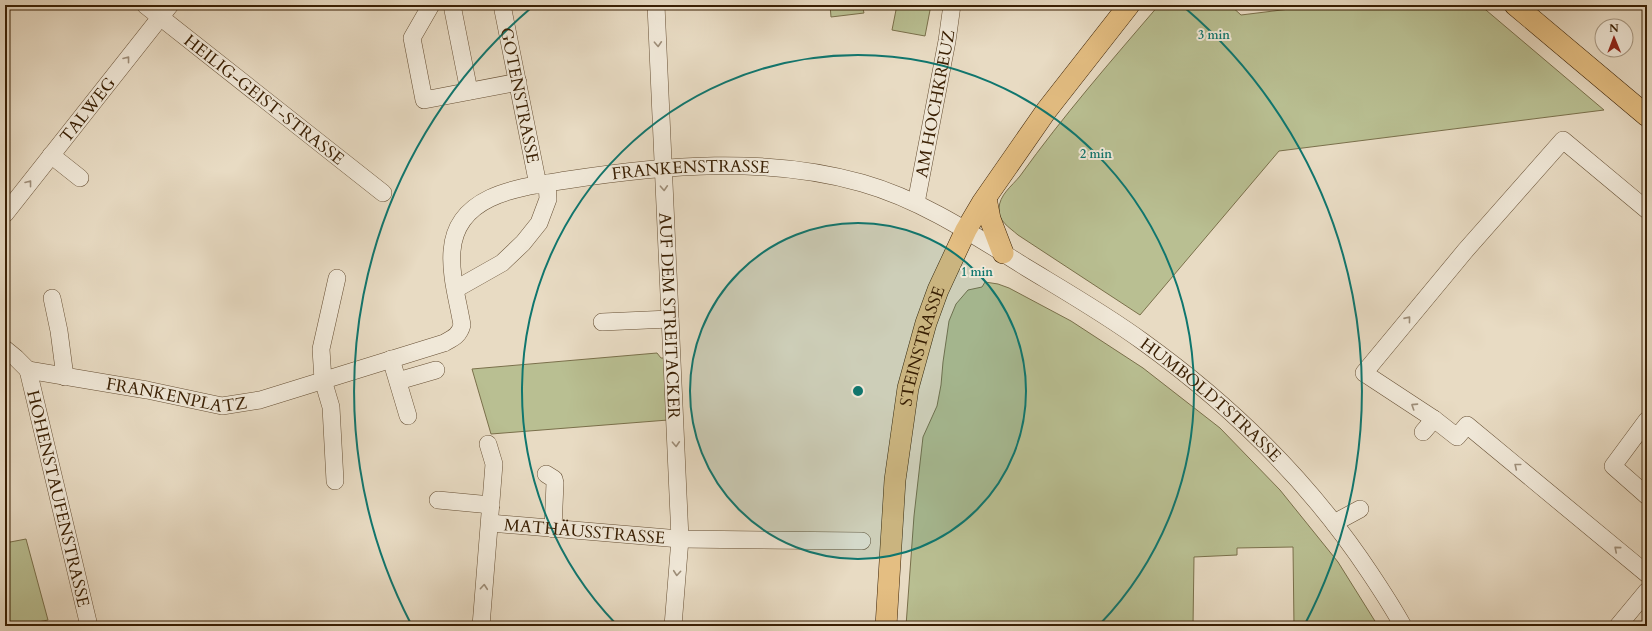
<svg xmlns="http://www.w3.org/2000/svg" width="1652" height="631" viewBox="0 0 1652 631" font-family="Cardo,serif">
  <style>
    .green { fill: #b9bf92; stroke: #7a704b }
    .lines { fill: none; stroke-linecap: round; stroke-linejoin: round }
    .minor-casing { stroke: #664f34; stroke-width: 18 }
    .major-casing { stroke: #3a2004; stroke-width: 22 }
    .minor { stroke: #f0e8d8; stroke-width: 17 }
    .major { stroke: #e4be82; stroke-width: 21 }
    .oneway { stroke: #9e8e79 }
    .ring { fill: none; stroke: #0f766e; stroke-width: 2 }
    .labels { text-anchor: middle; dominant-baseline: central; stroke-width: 4; stroke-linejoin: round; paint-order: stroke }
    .street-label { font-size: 17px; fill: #3a2004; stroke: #f0e8d8 }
    .centre { fill: #0f766e; stroke: #f0e8d8; stroke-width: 2 }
    .ring-label { font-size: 12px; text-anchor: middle; font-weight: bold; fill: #0f766e; stroke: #f0e8d8; stroke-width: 4; stroke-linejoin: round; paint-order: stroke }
  </style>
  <rect width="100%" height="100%" fill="#e8dbc3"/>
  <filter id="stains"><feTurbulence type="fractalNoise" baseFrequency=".005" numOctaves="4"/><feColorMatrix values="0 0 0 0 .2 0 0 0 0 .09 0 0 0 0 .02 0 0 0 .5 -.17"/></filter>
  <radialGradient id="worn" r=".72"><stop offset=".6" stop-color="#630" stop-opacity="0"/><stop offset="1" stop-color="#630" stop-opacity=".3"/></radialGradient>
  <path class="green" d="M 830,5 L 862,5 L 864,13 L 831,17 Z
    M 897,5 L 931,5 L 925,36 L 892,30 Z
    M 1159,5 L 1230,5 L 1241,15 L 1322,5 L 1480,5 L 1604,110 L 1279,151 L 1140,315 L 1018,235 C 1009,227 998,221 999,209 C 999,195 1012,186 1020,176 C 1063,116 1111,61 1159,5 Z
    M 985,282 L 998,284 L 1009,288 L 1071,321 L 1143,368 L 1220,428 L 1280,490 L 1338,562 L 1378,626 L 1294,626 L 1293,547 L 1237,548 L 1237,555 L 1194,557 L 1193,626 L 906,626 L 914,516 L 923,437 L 937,406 L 941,385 L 943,362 L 949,321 L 956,304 L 968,290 L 982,287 Z
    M 657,353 L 661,358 L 665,358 L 668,420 L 491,434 L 472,369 Z
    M 26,539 L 48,620 L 18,626 L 5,626 L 5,543 Z"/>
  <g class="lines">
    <defs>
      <g id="minor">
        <path id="s1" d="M 145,5 L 383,193"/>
        <path d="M 431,5 L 412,38 L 424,100 L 518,82"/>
        <path d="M 452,5 L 469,91"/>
        <path id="s2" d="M 502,5 L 538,185"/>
        <path id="s3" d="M 656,5 L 680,539 L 673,626"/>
        <path d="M 51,155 L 80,178"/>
        <path id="s4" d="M 916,203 L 947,41 L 952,5"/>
        <path d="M 1647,210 L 1563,140 L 1465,251 L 1364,373 L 1434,419 L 1457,437 L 1467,425 L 1647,574"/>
        <path id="s5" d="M 5,214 L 170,5"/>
        <path d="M 456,289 L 502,263 L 523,243 L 539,223 L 548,199 L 547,183"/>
        <path d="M 52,298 L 59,331 L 65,377"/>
        <path d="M 602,322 L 670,319"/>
        <path d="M 5,349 L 16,358 L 28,370"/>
        <path d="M 391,359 L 408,416"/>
        <path id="s6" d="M 28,370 L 147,390 L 222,406 L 260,400 L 444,343 C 453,338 459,336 462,325 C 458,301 450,275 452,251 C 456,193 522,187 567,180 C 664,165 766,156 862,183 C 922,200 974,235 1027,268 C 1065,291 1105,314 1142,341 C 1231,405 1309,481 1370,573 C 1382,591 1393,608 1403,626"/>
        <path id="s7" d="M 28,370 L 89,626"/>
        <path d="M 398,381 L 436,370"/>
        <path d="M 1647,420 L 1613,466 L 1647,496"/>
        <path d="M 1423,432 L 1434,419"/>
        <path d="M 546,474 L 554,479 L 555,483 L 553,529"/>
        <path d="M 335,481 L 331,407 L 323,380 L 321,349 L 337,278"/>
        <path d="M 438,500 L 491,505"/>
        <path id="s8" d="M 490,523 L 680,539 L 862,541"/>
        <path d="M 1334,523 L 1360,509"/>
        <path d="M 481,626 L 494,464 L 488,444"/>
        <path d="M 1618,626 L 1647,591"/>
      </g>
      <g id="major">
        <path d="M 1515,5 L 1647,116"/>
        <path d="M 986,198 L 990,219 L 1003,253"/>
        <path id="s9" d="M 886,626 L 895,480 L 908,388 L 926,323 L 938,290 L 966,230 L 982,203 L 1046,111 L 1129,5"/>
      </g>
    </defs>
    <use href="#minor" class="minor-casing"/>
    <use href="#major" class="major-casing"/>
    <use href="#minor" class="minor"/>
    <use href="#major" class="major"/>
  </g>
  <defs><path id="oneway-chevron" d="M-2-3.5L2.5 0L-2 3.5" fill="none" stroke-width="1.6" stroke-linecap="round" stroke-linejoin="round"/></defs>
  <g class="oneway">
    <use href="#oneway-chevron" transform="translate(658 44) rotate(87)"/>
    <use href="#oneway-chevron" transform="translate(127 59) rotate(-52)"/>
    <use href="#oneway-chevron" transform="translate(29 183) rotate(-52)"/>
    <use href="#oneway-chevron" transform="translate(664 188) rotate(87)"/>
    <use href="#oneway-chevron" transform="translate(1408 319) rotate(-51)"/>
    <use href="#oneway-chevron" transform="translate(1414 406) rotate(-147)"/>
    <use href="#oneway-chevron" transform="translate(676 444) rotate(87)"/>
    <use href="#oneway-chevron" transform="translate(1517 466) rotate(-141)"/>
    <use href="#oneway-chevron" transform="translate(1617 549) rotate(-140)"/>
    <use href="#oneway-chevron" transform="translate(677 573) rotate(95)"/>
    <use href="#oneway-chevron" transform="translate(484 587) rotate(-85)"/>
  </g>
  <circle cx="858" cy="391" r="168" fill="#0f766e" fill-opacity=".12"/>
  <g class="ring">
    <circle cx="858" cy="391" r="168"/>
    <path d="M616 624A336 336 0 1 1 1100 624"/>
    <path d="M411 624A504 504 0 0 1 531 8M1185 8A504 504 0 0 1 1305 624"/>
  </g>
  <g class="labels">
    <g class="street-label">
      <text stroke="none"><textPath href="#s2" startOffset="92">GOTENSTRASSE</textPath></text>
      <text stroke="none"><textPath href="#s1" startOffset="152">HEILIG-GEIST-STRASSE</textPath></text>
      <text stroke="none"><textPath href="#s4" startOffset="101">AM HOCHKREUZ</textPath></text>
      <text stroke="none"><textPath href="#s5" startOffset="133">TALWEG</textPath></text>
      <text stroke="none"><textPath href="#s6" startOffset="802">FRANKENSTRASSE</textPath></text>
      <text stroke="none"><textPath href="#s3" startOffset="311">AUF DEM STREITACKER</textPath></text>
      <text stroke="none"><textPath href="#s9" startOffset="283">STEINSTRASSE</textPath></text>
      <text stroke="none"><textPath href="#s6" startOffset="151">FRANKENPLATZ</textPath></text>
      <text stroke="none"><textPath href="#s6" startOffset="1388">HUMBOLDTSTRASSE</textPath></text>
      <text stroke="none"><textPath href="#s7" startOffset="132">HOHENSTAUFENSTRASSE</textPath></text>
      <text stroke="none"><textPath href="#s8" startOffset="95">MATHÄUSSTRASSE</textPath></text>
    </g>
  </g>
  <circle cx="858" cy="391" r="6" class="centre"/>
  <g class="ring-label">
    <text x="1214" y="39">3 min</text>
    <text x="1096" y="158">2 min</text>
    <text x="977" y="276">1 min</text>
  </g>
  <rect width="1652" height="631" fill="none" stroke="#e8dbc3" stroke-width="20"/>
  <rect x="6" y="6" width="1640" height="619" fill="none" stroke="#3a2004" stroke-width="2"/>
  <rect x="10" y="10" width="1632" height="611" fill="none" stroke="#3a2004"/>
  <g transform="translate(1614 38) rotate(359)"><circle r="19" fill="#f0e8d8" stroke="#a79883"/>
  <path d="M0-3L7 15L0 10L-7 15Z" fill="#8f2418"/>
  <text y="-6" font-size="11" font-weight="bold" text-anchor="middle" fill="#3a2004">N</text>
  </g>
  <rect width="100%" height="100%" filter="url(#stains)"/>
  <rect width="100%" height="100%" fill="url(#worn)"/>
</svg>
